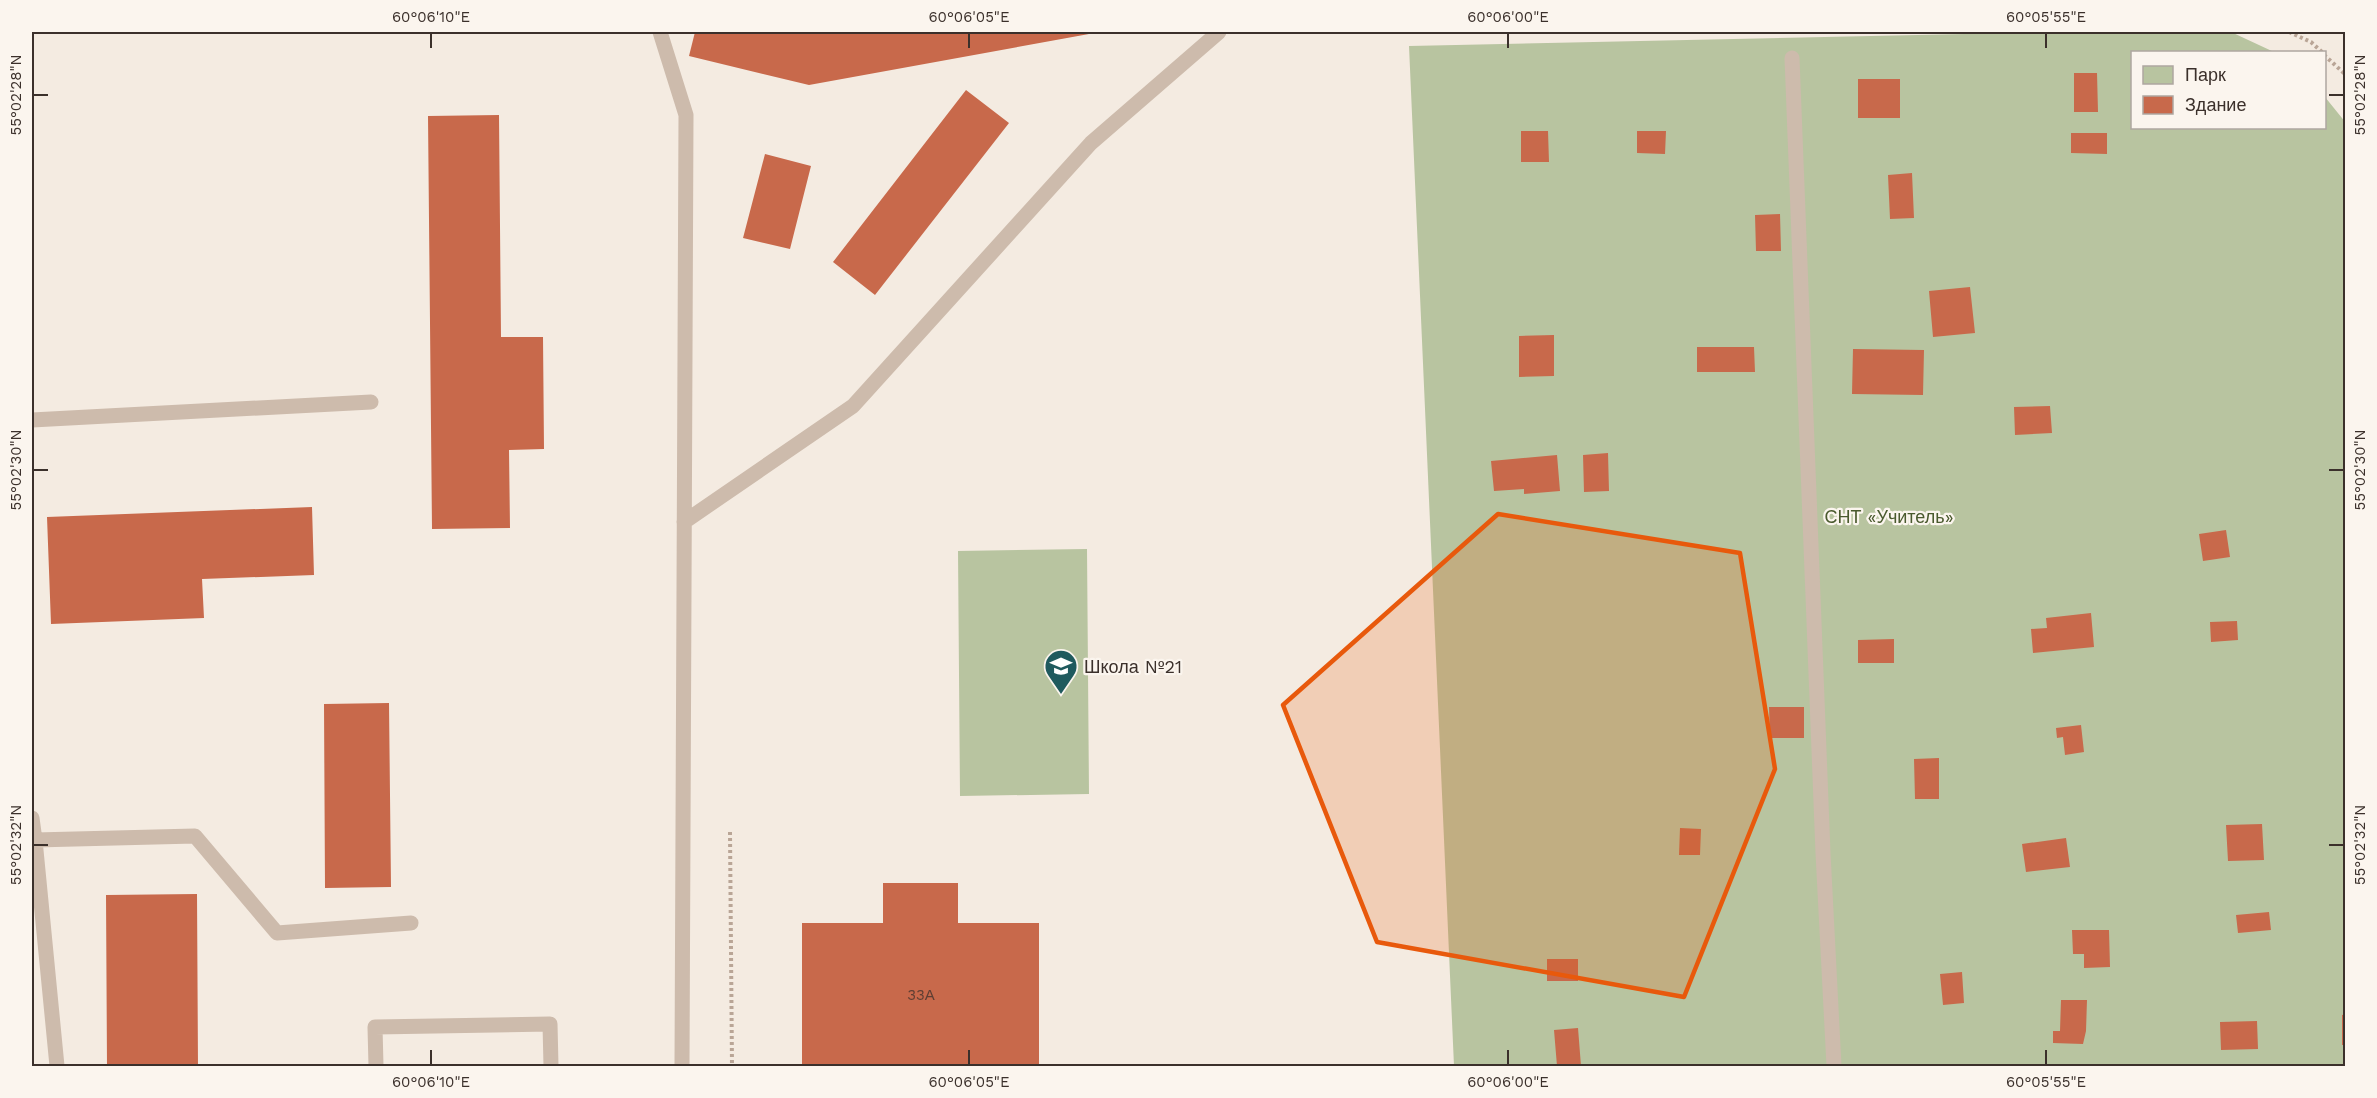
<svg xmlns="http://www.w3.org/2000/svg" width="2377" height="1098" viewBox="0 0 2377 1098" font-family="'Work Sans',sans-serif">
  <style>
    .green { fill: #b8c4a0 }
    .building { fill: #c8694b }
    .lines { fill: none; stroke-linecap: round; stroke-linejoin: round }
    .path { stroke: #b9a596; stroke-width: 4; stroke-dasharray: 3 3; stroke-linecap: butt }
    .lane { stroke: #cdbbac; stroke-width: 15 }
    .marked { fill: #e8590c; fill-opacity: 0.2; stroke: #e8590c; stroke-width: 4.5; stroke-linejoin: round }
    .ticks { fill: none; stroke: #3b302b; stroke-width: 2 }
    .labels { text-anchor: middle; dominant-baseline: central; stroke-width: 4.5; stroke-linejoin: round; paint-order: stroke }
    .number-label { font-size: 15px; fill: #5e3e33 }
    .park-label { font-size: 18px; fill: #4a5a2e; stroke: #fbf5ee }
    .poi-label { font-size: 18px; fill: #3b302b; stroke: #fbf5ee; text-anchor: start }
    .neatline { fill: none; stroke: #3b302b; stroke-width: 2 }
    .ticks-label { font-size: 15px; text-anchor: middle; fill: #3b302b }
  </style>
  <rect width="100%" height="100%" fill="#f4ebe1"/>
  <path class="green" d="M 2060,32 L 2231,32 L 2274,52 L 2132,52 L 2132,128 L 2324,128 L 2325,97 L 2346,123 L 2345,1066 L 1454,1066 L 1409,46 Z
    M 1087,549 L 1089,794 L 960,796 L 958,551 Z"/>
  <path class="building" d="M 695,32 L 1100,32 L 809,85 L 689,56 Z
    M 2074,73 L 2097,73 L 2098,112 L 2074,112 Z
    M 1858,79 L 1900,79 L 1900,118 L 1858,118 Z
    M 966,90 L 1009,123 L 875,295 L 833,262 Z
    M 499,115 L 501,337 L 543,337 L 544,449 L 509,450 L 510,528 L 432,529 L 428,116 Z
    M 1521,131 L 1548,131 L 1549,162 L 1521,162 Z
    M 1637,131 L 1666,131 L 1665,154 L 1637,153 Z
    M 2071,133 L 2107,133 L 2107,154 L 2071,153 Z
    M 765,154 L 811,166 L 790,249 L 743,238 Z
    M 1912,173 L 1914,218 L 1890,219 L 1888,175 Z
    M 1780,214 L 1781,251 L 1756,251 L 1755,215 Z
    M 1970,287 L 1975,333 L 1933,337 L 1929,291 Z
    M 1554,335 L 1554,376 L 1519,377 L 1519,336 Z
    M 1697,347 L 1754,347 L 1755,372 L 1697,372 Z
    M 1853,349 L 1924,350 L 1923,395 L 1852,394 Z
    M 2050,406 L 2052,433 L 2015,435 L 2014,407 Z
    M 1608,453 L 1609,491 L 1584,492 L 1583,455 Z
    M 1557,455 L 1560,491 L 1524,494 L 1524,489 L 1494,491 L 1491,461 Z
    M 312,507 L 314,575 L 202,579 L 204,618 L 51,624 L 47,517 Z
    M 2226,530 L 2230,557 L 2203,561 L 2199,534 Z
    M 2091,613 L 2094,647 L 2033,653 L 2031,629 L 2047,628 L 2046,618 Z
    M 2237,621 L 2238,640 L 2211,642 L 2210,622 Z
    M 1894,639 L 1894,663 L 1858,663 L 1858,640 Z
    M 389,703 L 391,887 L 325,888 L 324,704 Z
    M 1769,707 L 1804,707 L 1804,738 L 1770,738 Z
    M 2081,725 L 2084,752 L 2065,755 L 2063,737 L 2057,738 L 2056,728 Z
    M 1939,758 L 1939,799 L 1915,799 L 1914,759 Z
    M 2262,824 L 2264,860 L 2228,861 L 2226,825 Z
    M 1680,828 L 1701,829 L 1700,855 L 1679,855 Z
    M 2066,838 L 2070,867 L 2026,872 L 2022,844 Z
    M 883,883 L 958,883 L 958,923 L 1039,923 L 1039,1066 L 802,1066 L 802,923 L 883,923 Z
    M 197,894 L 198,1066 L 107,1066 L 106,895 Z
    M 2269,912 L 2271,930 L 2238,933 L 2236,915 Z
    M 2072,930 L 2109,930 L 2110,967 L 2084,968 L 2084,954 L 2073,954 Z
    M 1547,959 L 1578,959 L 1578,981 L 1547,981 Z
    M 1962,972 L 1964,1003 L 1943,1005 L 1940,974 Z
    M 2061,1000 L 2087,1000 L 2086,1031 L 2083,1044 L 2053,1043 L 2053,1031 L 2060,1031 Z
    M 2346,1014 L 2346,1045 L 2342,1045 L 2342,1015 Z
    M 2257,1021 L 2258,1049 L 2221,1050 L 2220,1022 Z
    M 1578,1028 L 1581,1066 L 1557,1066 L 1554,1030 Z"/>
  <g class="lines">
    <path class="path" d="M 2289,32 L 2311,42 L 2322,52
      M 2324,55 L 2346,75
      M 730,832 L 732,1066"/>
    <path class="lane" d="M 660,32 L 686,115 L 682,1066
      M 1792,58 L 1823,853 L 1834,1066
      M 32,420 L 371,402
      M 684,522 L 853,406 L 1091,143 L 1219,32
      M 32,818 L 35,840 L 195,836 L 277,933 L 411,923
      M 35,840 L 57,1066
      M 376,1066 L 375,1027 L 550,1024 L 551,1066"/>
  </g>
  <path class="marked" d="M 1498,514 L 1740,553 L 1775,769 L 1684,997 L 1377,942 L 1283,705 Z"/>
  <path class="ticks" d="M 431,33 L 431,48M 969,33 L 969,48M 1508,33 L 1508,48M 2046,33 L 2046,48M 33,95 L 48,95M 2329,95 L 2344,95M 33,470 L 48,470M 2329,470 L 2344,470M 33,845 L 48,845M 2329,845 L 2344,845M 431,1050 L 431,1065M 969,1050 L 969,1065M 1508,1050 L 1508,1065M 2046,1050 L 2046,1065"/>
  <defs>
    <symbol id="school-pin" viewBox="-11 -11 22 30"><path d="M0 17L-7.5 6A9.5 9.5 0 1 1 7.5 6Z" fill="#1f5a5e" stroke="#fbf5ee"/><path d="M0-5L7-2L0 1L-7-2ZM-4 1L0 2.5L4 1V4Q0 6-4 4Z" fill="#fff"/></symbol>
  </defs>
  <g fill-rule="evenodd">
    <use href="#school-pin" x="1042" y="647" width="38" height="52"/>
  </g>
  <g class="labels">
    <g class="number-label">
      <text x="921" y="995">33А</text>
    </g>
    <g class="park-label">
      <text x="1889" y="516">СНТ «Учитель»</text>
    </g>
    <g class="poi-label">
      <text x="1084" y="666">Школа №21</text>
    </g>
  </g>
  <rect width="2377" height="1098" fill="none" stroke="#fbf5ee" stroke-width="66"/>
  <rect x="2131" y="51" width="195" height="78" fill="#fbf5ee" stroke="#aea6a0" stroke-width="1.5"/>
  <rect x="2143" y="66" width="30" height="18" fill="#b8c4a0" stroke="#aea6a0" stroke-width="1.5"/>
  <text x="2185" y="81" font-size="18" fill="#3b302b">Парк</text>
  <rect x="2143" y="96" width="30" height="18" fill="#c8694b" stroke="#aea6a0" stroke-width="1.5"/>
  <text x="2185" y="111" font-size="18" fill="#3b302b">Здание</text>
  <rect x="33" y="33" width="2311" height="1032" class="neatline"/>
  <g class="ticks-label">
    <text x="431" y="22">60°06'10"E</text>
    <text x="969" y="22">60°06'05"E</text>
    <text x="1508" y="22">60°06'00"E</text>
    <text x="2046" y="22">60°05'55"E</text>
    <text transform="translate(2360 95) rotate(-90)" y="5">55°02'28"N</text>
    <text transform="translate(16 95) rotate(-90)" y="5">55°02'28"N</text>
    <text transform="translate(2360 470) rotate(-90)" y="5">55°02'30"N</text>
    <text transform="translate(16 470) rotate(-90)" y="5">55°02'30"N</text>
    <text transform="translate(2360 845) rotate(-90)" y="5">55°02'32"N</text>
    <text transform="translate(16 845) rotate(-90)" y="5">55°02'32"N</text>
    <text x="431" y="1087">60°06'10"E</text>
    <text x="969" y="1087">60°06'05"E</text>
    <text x="1508" y="1087">60°06'00"E</text>
    <text x="2046" y="1087">60°05'55"E</text>
  </g>
</svg>
